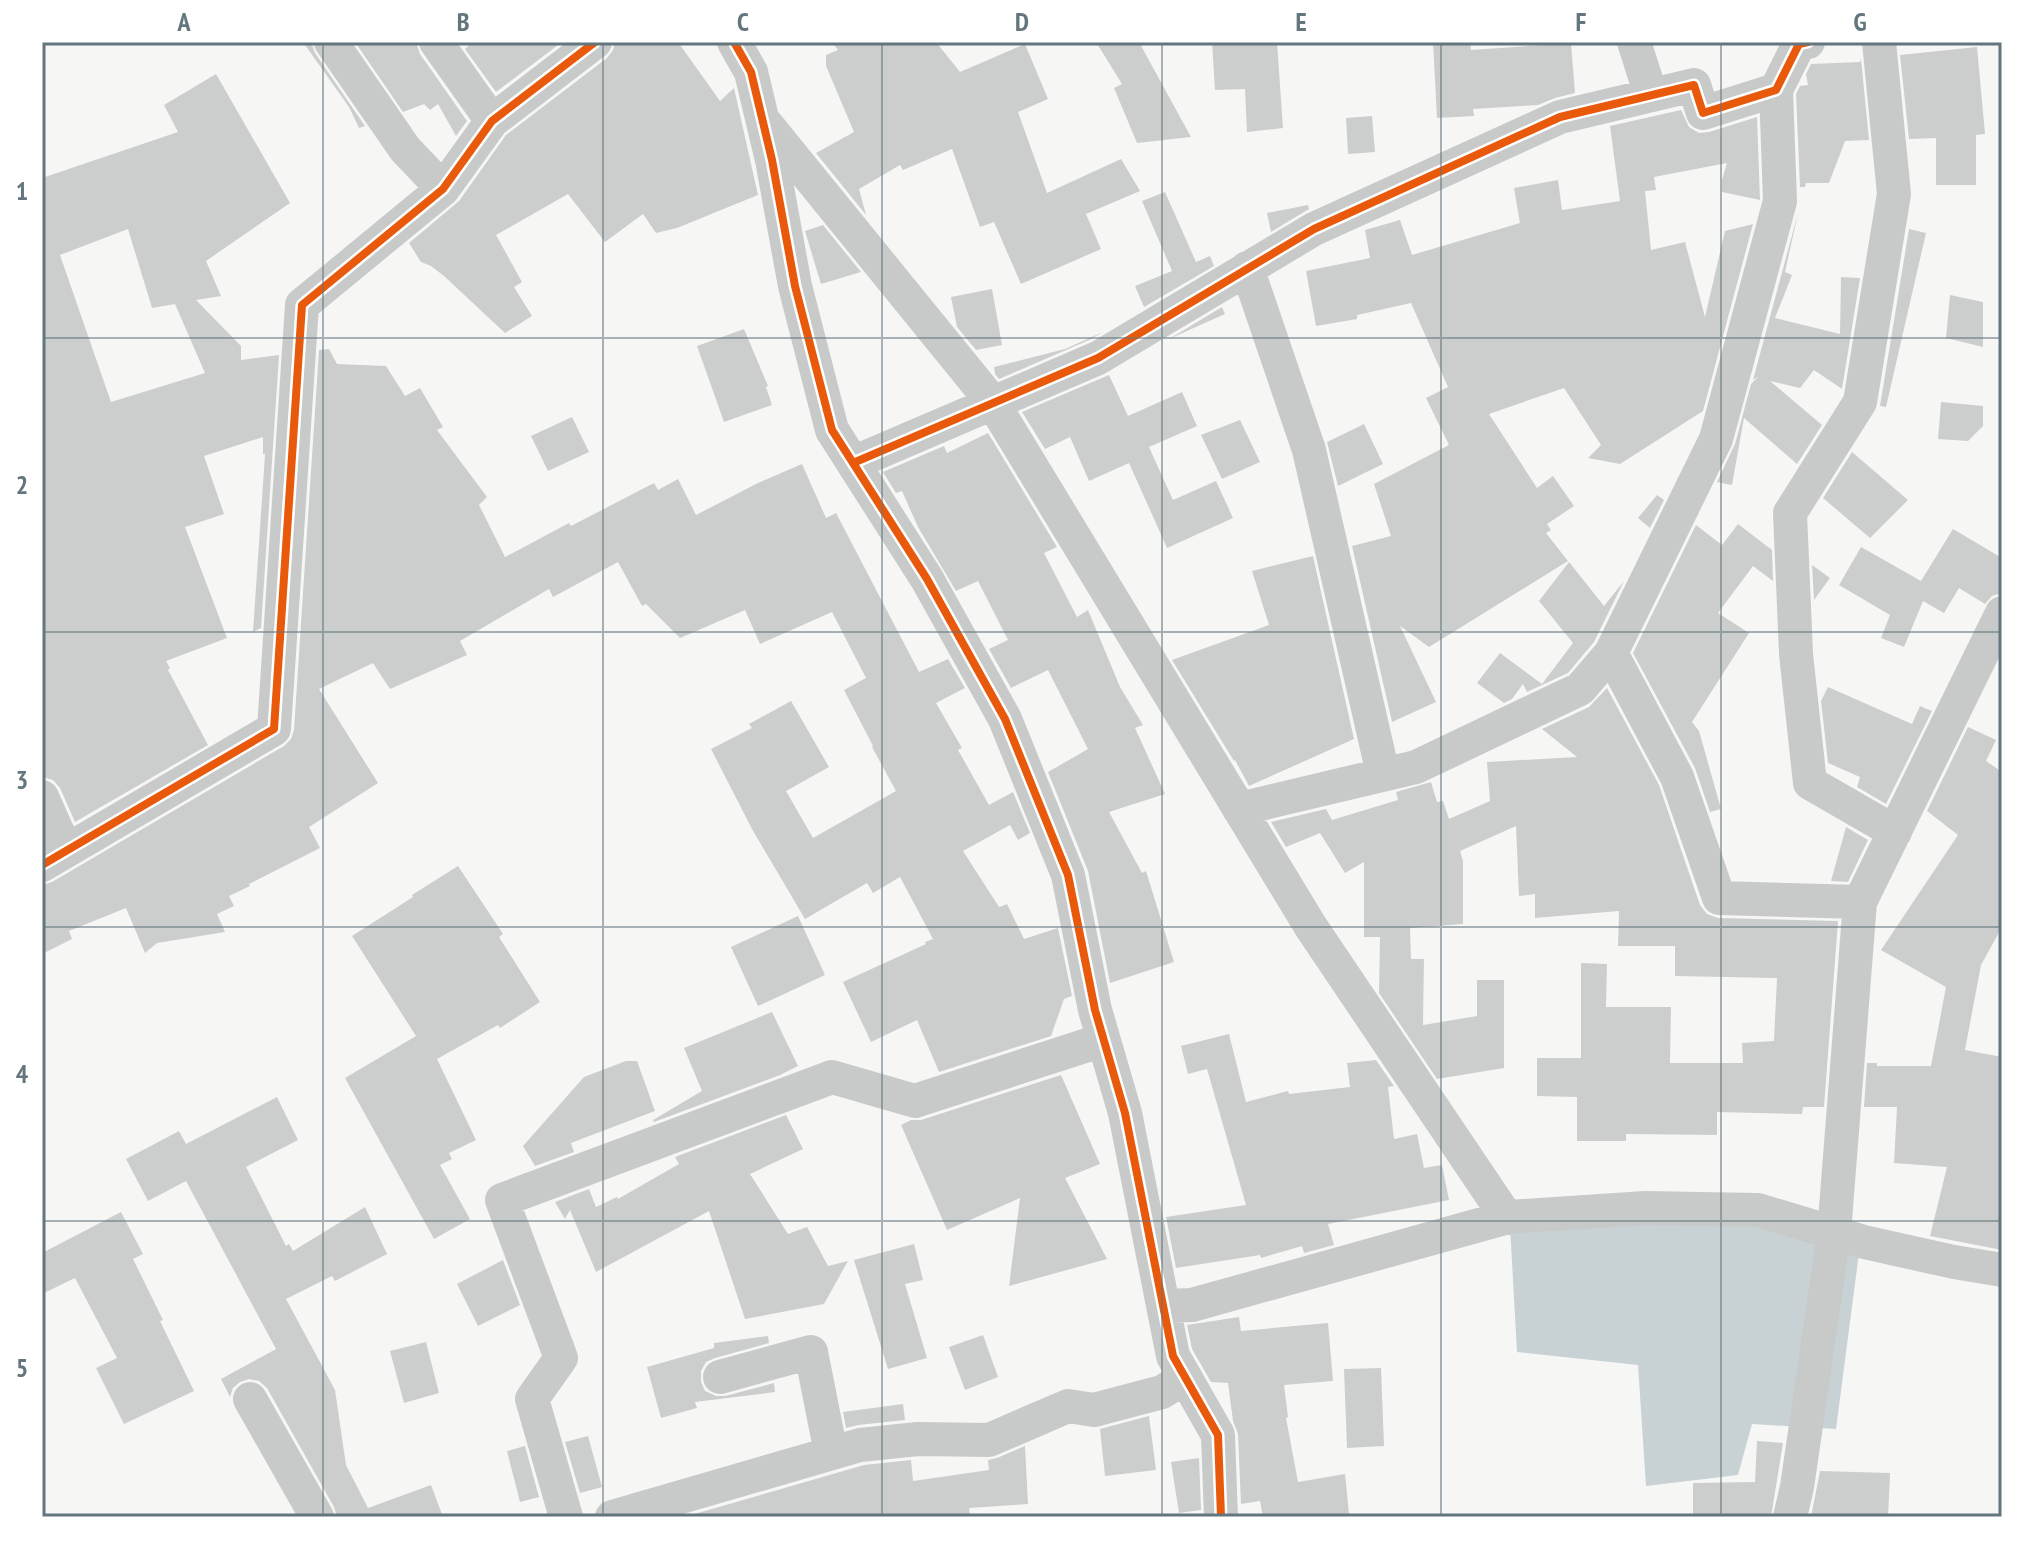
<svg xmlns="http://www.w3.org/2000/svg" width="2044" height="1559" viewBox="0 0 2044 1559" font-family="'PT Sans Narrow',sans-serif">
  <style>
    .water { fill: #c8d2d4 }
    .building { fill: #cccece; fill-rule: evenodd }
    .lines { fill: none; stroke-linecap: round; stroke-linejoin: round }
    .minor { stroke: #c8caca; stroke-width: 34 }
    .cycleway-casing { stroke: #fff; stroke-width: 13 }
    .cycleway { stroke: #e8590c; stroke-width: 8 }
    .grid { fill: none; stroke: #63757d; stroke-width: 2; stroke-opacity: 0.55 }
    .neatline { fill: none; stroke: #63757d; stroke-width: 3 }
    .grid-label { font-size: 26px; text-anchor: middle; font-weight: bold; fill: #63757d }
  </style>
  <rect width="100%" height="100%" fill="#f6f6f5"/>
  <path class="water" d="M 1758,1220 L 1859,1253 L 1836,1429 L 1752,1424 L 1738,1475 L 1646,1486 L 1638,1365 L 1517,1352 L 1510,1226 Z"/>
  <path class="building" d="M 303,42 L 311,42 L 315,53 L 365,126 L 359,128 L 349,107 Z
    M 355,42 L 416,42 L 420,54 L 467,121 L 456,136 L 438,104 L 430,110 L 424,104 L 403,112 Z
    M 473,42 L 562,42 L 496,92 L 465,49 Z
    M 615,42 L 678,42 L 720,101 L 734,88 L 758,195 L 677,228 L 656,233 L 643,214 L 605,242 L 568,194 L 496,235 L 522,282 L 514,287 L 532,316 L 505,333 L 444,276 L 431,266 L 421,262 L 409,243 L 459,201 L 506,135 L 607,58 L 613,50 Z
    M 832,42 L 936,42 L 960,72 L 1025,44 L 1048,99 L 1018,112 L 1047,193 L 1121,159 L 1140,191 L 1086,214 L 1101,249 L 1021,284 L 994,222 L 980,227 L 952,149 L 903,170 L 900,165 L 859,189 L 866,215 L 816,153 L 854,132 L 826,66 L 826,55 L 838,50 Z
    M 1096,42 L 1139,42 L 1191,137 L 1137,143 L 1114,88 L 1122,84 Z
    M 1212,42 L 1277,42 L 1283,128 L 1247,132 L 1245,89 L 1215,90 Z
    M 1433,42 L 1470,42 L 1471,50 L 1571,43 L 1575,93 L 1555,98 L 1538,105 L 1473,109 L 1474,116 L 1437,118 Z
    M 1977,47 L 1985,134 L 1976,135 L 1976,185 L 1936,185 L 1936,138 L 1909,139 L 1900,55 Z
    M 1861,59 L 1869,140 L 1845,141 L 1829,183 L 1806,183 L 1805,187 L 1800,187 L 1796,94 L 1800,86 L 1808,85 L 1806,74 L 1811,64 L 1860,62 Z
    M 216,74 L 290,203 L 206,261 L 221,296 L 196,300 L 241,346 L 241,360 L 279,355 L 261,628 L 253,632 L 265,454 L 263,454 L 263,437 L 204,456 L 224,514 L 185,527 L 227,638 L 166,661 L 170,668 L 168,670 L 208,745 L 75,822 L 60,788 L 53,780 L 42,777 L 42,178 L 178,132 L 164,105 ZM 128,229 L 152,308 L 175,304 L 205,373 L 111,402 L 60,255 Z
    M 1681,110 L 1689,127 L 1699,133 L 1709,132 L 1757,117 L 1760,200 L 1722,192 L 1722,180 L 1727,163 L 1654,177 L 1656,190 L 1645,191 L 1651,250 L 1685,242 L 1705,317 L 1725,231 L 1753,224 L 1703,411 L 1620,464 L 1588,458 L 1601,445 L 1564,388 L 1489,414 L 1537,488 L 1553,476 L 1574,506 L 1547,524 L 1551,530 L 1546,533 L 1568,561 L 1429,647 L 1400,626 L 1436,702 L 1392,722 L 1352,546 L 1391,536 L 1374,484 L 1449,445 L 1426,398 L 1448,387 L 1411,303 L 1357,315 L 1357,319 L 1316,326 L 1306,271 L 1370,258 L 1365,230 L 1400,220 L 1412,255 L 1520,223 L 1514,188 L 1558,180 L 1562,210 L 1620,201 L 1610,126 Z
    M 1372,116 L 1375,152 L 1348,154 L 1346,118 Z
    M 1165,192 L 1196,262 L 1210,256 L 1214,266 L 1144,307 L 1135,286 L 1172,271 L 1142,201 Z
    M 1308,205 L 1309,209 L 1271,232 L 1267,213 Z
    M 1798,213 L 1785,272 L 1792,275 L 1775,318 L 1840,334 L 1841,277 L 1860,278 L 1842,389 L 1814,370 L 1800,388 L 1770,381 L 1822,425 L 1797,464 L 1744,418 L 1732,485 L 1717,482 L 1735,444 L 1751,384 L 1759,376 L 1753,380 Z
    M 823,225 L 861,272 L 821,284 L 805,231 Z
    M 1909,229 L 1926,233 L 1886,407 L 1880,406 Z
    M 992,289 L 1002,345 L 976,350 L 957,327 L 951,297 Z
    M 1950,295 L 1983,302 L 1983,347 L 1946,338 Z
    M 1222,307 L 1225,314 L 1169,339 Z
    M 744,329 L 768,386 L 766,387 L 772,405 L 724,422 L 697,346 Z
    M 1103,332 L 1089,340 L 999,379 L 995,374 L 994,367 L 1065,349 Z
    M 329,349 L 337,364 L 386,366 L 405,396 L 420,388 L 443,427 L 437,430 L 487,497 L 479,505 L 505,557 L 569,523 L 571,526 L 654,483 L 658,490 L 678,479 L 696,515 L 758,483 L 802,464 L 826,518 L 836,513 L 919,672 L 948,659 L 965,688 L 936,703 L 962,748 L 958,750 L 989,805 L 1013,792 L 1030,833 L 1018,840 L 1010,825 L 963,851 L 999,907 L 1007,904 L 1024,939 L 1058,928 L 1072,996 L 1064,999 L 1051,1036 L 939,1072 L 917,1020 L 871,1042 L 843,982 L 926,944 L 925,942 L 933,939 L 900,877 L 873,893 L 867,883 L 805,919 L 752,829 L 711,749 L 752,728 L 749,724 L 791,701 L 829,767 L 786,791 L 813,838 L 896,791 L 872,747 L 873,746 L 844,690 L 866,678 L 832,612 L 760,644 L 745,610 L 680,638 L 646,604 L 642,606 L 618,562 L 553,597 L 549,589 L 460,641 L 467,655 L 390,689 L 373,663 L 319,689 L 378,783 L 309,827 L 320,848 L 249,884 L 250,886 L 229,896 L 234,906 L 217,914 L 225,932 L 157,943 L 145,953 L 126,908 L 69,931 L 72,939 L 42,954 L 42,885 L 52,882 L 284,746 L 291,739 L 294,730 L 319,350 Z
    M 1109,375 L 1128,416 L 1182,392 L 1197,426 L 1149,447 L 1173,500 L 1216,481 L 1233,518 L 1167,548 L 1129,463 L 1089,481 L 1070,437 L 1045,449 L 1022,412 Z
    M 1941,402 L 1983,406 L 1983,426 L 1968,441 L 1938,439 Z
    M 572,417 L 589,452 L 548,471 L 531,436 Z
    M 1240,420 L 1260,462 L 1222,479 L 1201,435 Z
    M 1364,424 L 1383,464 L 1338,486 L 1327,442 Z
    M 988,433 L 1057,547 L 1044,553 L 1077,617 L 1088,610 L 1120,687 L 1143,725 L 1135,728 L 1165,794 L 1109,812 L 1142,873 L 1146,871 L 1174,962 L 1110,983 L 1088,871 L 1048,772 L 1088,749 L 1048,670 L 1011,688 L 989,649 L 1008,640 L 978,581 L 956,591 L 918,527 L 902,491 L 896,493 L 883,472 L 944,446 L 947,453 Z
    M 1852,452 L 1908,500 L 1870,538 L 1823,498 Z
    M 1657,495 L 1664,500 L 1650,528 L 1638,518 Z
    M 1738,524 L 1772,550 L 1773,581 L 1753,566 L 1718,613 L 1749,633 L 1692,722 L 1699,731 L 1721,809 L 1710,812 L 1695,768 L 1633,653 L 1696,525 L 1722,545 Z
    M 1953,529 L 2002,558 L 2002,593 L 1992,596 L 1985,604 L 1959,588 L 1944,613 L 1923,601 L 1904,647 L 1881,638 L 1890,615 L 1839,585 L 1861,547 L 1921,581 Z
    M 1313,556 L 1354,739 L 1249,786 L 1235,760 L 1234,761 L 1172,660 L 1269,625 L 1252,571 Z
    M 1569,562 L 1604,606 L 1624,581 L 1594,642 L 1568,673 L 1527,692 L 1523,684 L 1512,699 L 1504,703 L 1477,683 L 1500,653 L 1542,684 L 1573,643 L 1539,601 Z
    M 1812,565 L 1830,578 L 1814,600 Z
    M 1828,687 L 1912,724 L 1920,706 L 1932,711 L 1886,804 L 1857,787 L 1860,777 L 1828,763 L 1821,701 Z
    M 1607,688 L 1659,785 L 1700,905 L 1707,914 L 1718,918 L 1838,921 L 1824,1107 L 1803,1107 L 1802,1114 L 1717,1112 L 1717,1135 L 1626,1134 L 1626,1141 L 1577,1141 L 1577,1097 L 1537,1096 L 1537,1058 L 1581,1058 L 1581,963 L 1607,964 L 1606,1007 L 1671,1007 L 1670,1063 L 1743,1063 L 1742,1043 L 1774,1041 L 1777,978 L 1675,976 L 1675,946 L 1618,946 L 1619,911 L 1535,918 L 1535,894 L 1519,896 L 1516,826 L 1460,851 L 1463,861 L 1463,924 L 1410,928 L 1411,959 L 1424,959 L 1423,1025 L 1477,1016 L 1477,980 L 1504,980 L 1504,1068 L 1437,1079 L 1379,993 L 1380,937 L 1364,937 L 1364,862 L 1345,873 L 1320,833 L 1286,847 L 1271,822 L 1326,809 L 1332,820 L 1398,800 L 1396,792 L 1431,782 L 1437,802 L 1443,801 L 1449,819 L 1490,801 L 1487,762 L 1577,757 L 1542,729 L 1589,707 Z
    M 1968,727 L 1996,740 L 1986,761 L 2002,772 L 2002,927 L 1981,965 L 1965,1050 L 2002,1057 L 2002,1250 L 1930,1236 L 1947,1167 L 1894,1163 L 1897,1107 L 1864,1107 L 1867,1063 L 1877,1063 L 1877,1066 L 1931,1066 L 1946,987 L 1881,950 L 1958,835 L 1927,811 Z
    M 1846,827 L 1868,840 L 1848,882 L 1831,881 Z
    M 458,866 L 503,934 L 499,937 L 540,1002 L 500,1028 L 498,1025 L 437,1059 L 476,1140 L 449,1153 L 452,1159 L 440,1165 L 470,1219 L 434,1239 L 345,1078 L 416,1036 L 352,936 L 413,897 L 412,895 Z
    M 798,916 L 825,975 L 758,1006 L 731,947 Z
    M 772,1012 L 798,1066 L 780,1075 L 654,1122 L 653,1120 L 702,1091 L 684,1048 Z
    M 1229,1034 L 1246,1102 L 1288,1091 L 1289,1094 L 1350,1087 L 1347,1063 L 1376,1060 L 1394,1086 L 1388,1087 L 1394,1139 L 1417,1134 L 1424,1168 L 1442,1165 L 1449,1200 L 1328,1224 L 1334,1245 L 1304,1253 L 1302,1246 L 1261,1258 L 1260,1255 L 1176,1268 L 1166,1217 L 1246,1205 L 1207,1069 L 1188,1074 L 1181,1046 Z
    M 626,1061 L 637,1061 L 655,1111 L 571,1143 L 574,1152 L 535,1166 L 523,1146 L 584,1077 Z
    M 1061,1075 L 1100,1164 L 1065,1178 L 1107,1259 L 1009,1286 L 1020,1198 L 947,1230 L 901,1125 L 911,1120 L 921,1120 Z
    M 277,1097 L 298,1140 L 246,1167 L 286,1246 L 289,1244 L 293,1251 L 365,1207 L 387,1254 L 335,1281 L 332,1276 L 286,1299 L 335,1390 L 346,1465 L 368,1508 L 431,1485 L 443,1517 L 337,1517 L 334,1507 L 267,1388 L 259,1381 L 249,1379 L 240,1382 L 233,1388 L 230,1397 L 221,1379 L 276,1349 L 186,1181 L 148,1201 L 126,1159 L 179,1131 L 186,1144 Z
    M 786,1115 L 803,1149 L 750,1174 L 788,1234 L 807,1227 L 828,1266 L 848,1261 L 824,1304 L 745,1319 L 709,1211 L 596,1272 L 570,1210 L 565,1219 L 555,1202 L 589,1189 L 596,1207 L 617,1197 L 618,1199 L 679,1164 L 675,1157 Z
    M 121,1212 L 143,1254 L 133,1259 L 163,1320 L 160,1321 L 194,1391 L 124,1424 L 96,1368 L 117,1358 L 75,1278 L 42,1294 L 42,1253 Z
    M 914,1244 L 923,1280 L 905,1284 L 927,1358 L 888,1369 L 854,1260 Z
    M 503,1260 L 520,1305 L 478,1326 L 457,1284 Z
    M 1239,1317 L 1241,1331 L 1328,1323 L 1333,1381 L 1284,1385 L 1288,1417 L 1286,1418 L 1298,1482 L 1345,1474 L 1349,1514 L 1314,1517 L 1263,1517 L 1260,1501 L 1241,1504 L 1238,1434 L 1233,1421 L 1228,1383 L 1211,1382 L 1192,1349 L 1187,1325 Z
    M 983,1335 L 998,1377 L 965,1390 L 949,1347 Z
    M 768,1336 L 769,1343 L 715,1358 L 706,1362 L 701,1371 L 701,1382 L 705,1391 L 716,1396 L 725,1396 L 774,1383 L 775,1392 L 695,1402 L 697,1408 L 661,1418 L 647,1367 L 714,1348 L 714,1343 Z
    M 426,1342 L 439,1393 L 404,1403 L 390,1351 Z
    M 1381,1368 L 1384,1446 L 1347,1448 L 1344,1369 Z
    M 903,1404 L 905,1420 L 858,1425 L 846,1428 L 843,1412 Z
    M 1149,1416 L 1156,1470 L 1105,1476 L 1100,1429 Z
    M 588,1436 L 602,1487 L 580,1493 L 565,1442 Z
    M 1757,1441 L 1783,1443 L 1771,1517 L 1693,1517 L 1693,1483 L 1755,1482 Z
    M 525,1446 L 539,1497 L 520,1502 L 507,1451 Z
    M 1025,1446 L 1028,1504 L 969,1508 L 970,1517 L 684,1517 L 864,1465 L 911,1460 L 913,1481 L 989,1470 L 988,1460 L 997,1458 Z
    M 1199,1458 L 1201,1510 L 1179,1513 L 1171,1462 Z
    M 1820,1471 L 1890,1473 L 1888,1517 L 1811,1517 Z"/>
  <g class="lines">
    <path class="minor" d="M 331,42 L 405,149 L 443,189
      M 436,42 L 492,121
      M 734,42 L 751,72 L 772,160 L 795,286 L 832,430 L 927,579 L 1005,719 L 1068,875 L 1095,1010 L 1125,1113 L 1173,1356 L 1218,1435 L 1221,1517
      M 1634,42 L 1651,95
      M 1879,42 L 1894,194 L 1860,402 L 1790,513 L 1796,654 L 1810,783 L 1895,832
      M 1776,90 L 1780,201 L 1716,439 L 1611,653 L 1677,777 L 1719,898 L 1860,902
      M 767,125 L 993,403 L 1311,927 L 1507,1218
      M 1247,268 L 1309,450 L 1383,774
      M 853,463 L 1098,358 L 1314,229 L 1560,117 L 1694,85 L 1703,113 L 1776,90 L 1799,44 L 1808,42
      M 42,797 L 66,851
      M 1239,809 L 1416,767 L 1580,689 L 1611,653
      M 42,865 L 274,729 L 302,305 L 443,189 L 492,121 L 595,42
      M 1163,1306 L 1192,1305 L 1508,1217 L 1645,1208 L 1758,1210 L 1864,1242 L 1954,1262 L 2002,1270
      M 720,1377 L 811,1352 L 830,1448
      M 250,1399 L 317,1517
      M 566,1517 L 532,1399 L 561,1358 L 502,1200 L 832,1077 L 915,1101 L 1103,1040
      M 612,1517 L 860,1445 L 918,1439 L 989,1440 L 1068,1406 L 1094,1410 L 1162,1392 L 1184,1378
      M 1790,1517 L 1797,1487 L 1834,1233 L 1860,902 L 2002,613"/>
    <defs>
      <path id="cycleway" d="M 734,42 L 751,72 L 772,160 L 795,286 L 832,430 L 927,579 L 1005,719 L 1068,875 L 1095,1010 L 1125,1113 L 1173,1356 L 1218,1435 L 1221,1517
        M 853,463 L 1098,358 L 1314,229 L 1560,117 L 1694,85 L 1703,113 L 1776,90 L 1799,44 L 1808,42
        M 42,865 L 274,729 L 302,305 L 443,189 L 492,121 L 595,42"/>
    </defs>
    <use href="#cycleway" class="cycleway-casing"/>
    <use href="#cycleway" class="cycleway"/>
  </g>
  <path class="grid" d="M 323,42 L 323,1517M 603,42 L 603,1517M 882,42 L 882,1517M 1162,42 L 1162,1517M 1441,42 L 1441,1517M 1721,42 L 1721,1517M 42,338 L 2002,338M 42,632 L 2002,632M 42,927 L 2002,927M 42,1221 L 2002,1221"/>
  <rect width="2044" height="1559" fill="none" stroke="#ffffff" stroke-width="88"/>
  <rect x="44" y="44" width="1956" height="1471" class="neatline"/>
  <g class="grid-label">
    <text x="184" y="31">A</text>
    <text x="463" y="31">B</text>
    <text x="743" y="31">C</text>
    <text x="1022" y="31">D</text>
    <text x="1301" y="31">E</text>
    <text x="1581" y="31">F</text>
    <text x="1860" y="31">G</text>
    <text x="22" y="200">1</text>
    <text x="22" y="494">2</text>
    <text x="22" y="789">3</text>
    <text x="22" y="1083">4</text>
    <text x="22" y="1377">5</text>
  </g>
</svg>
